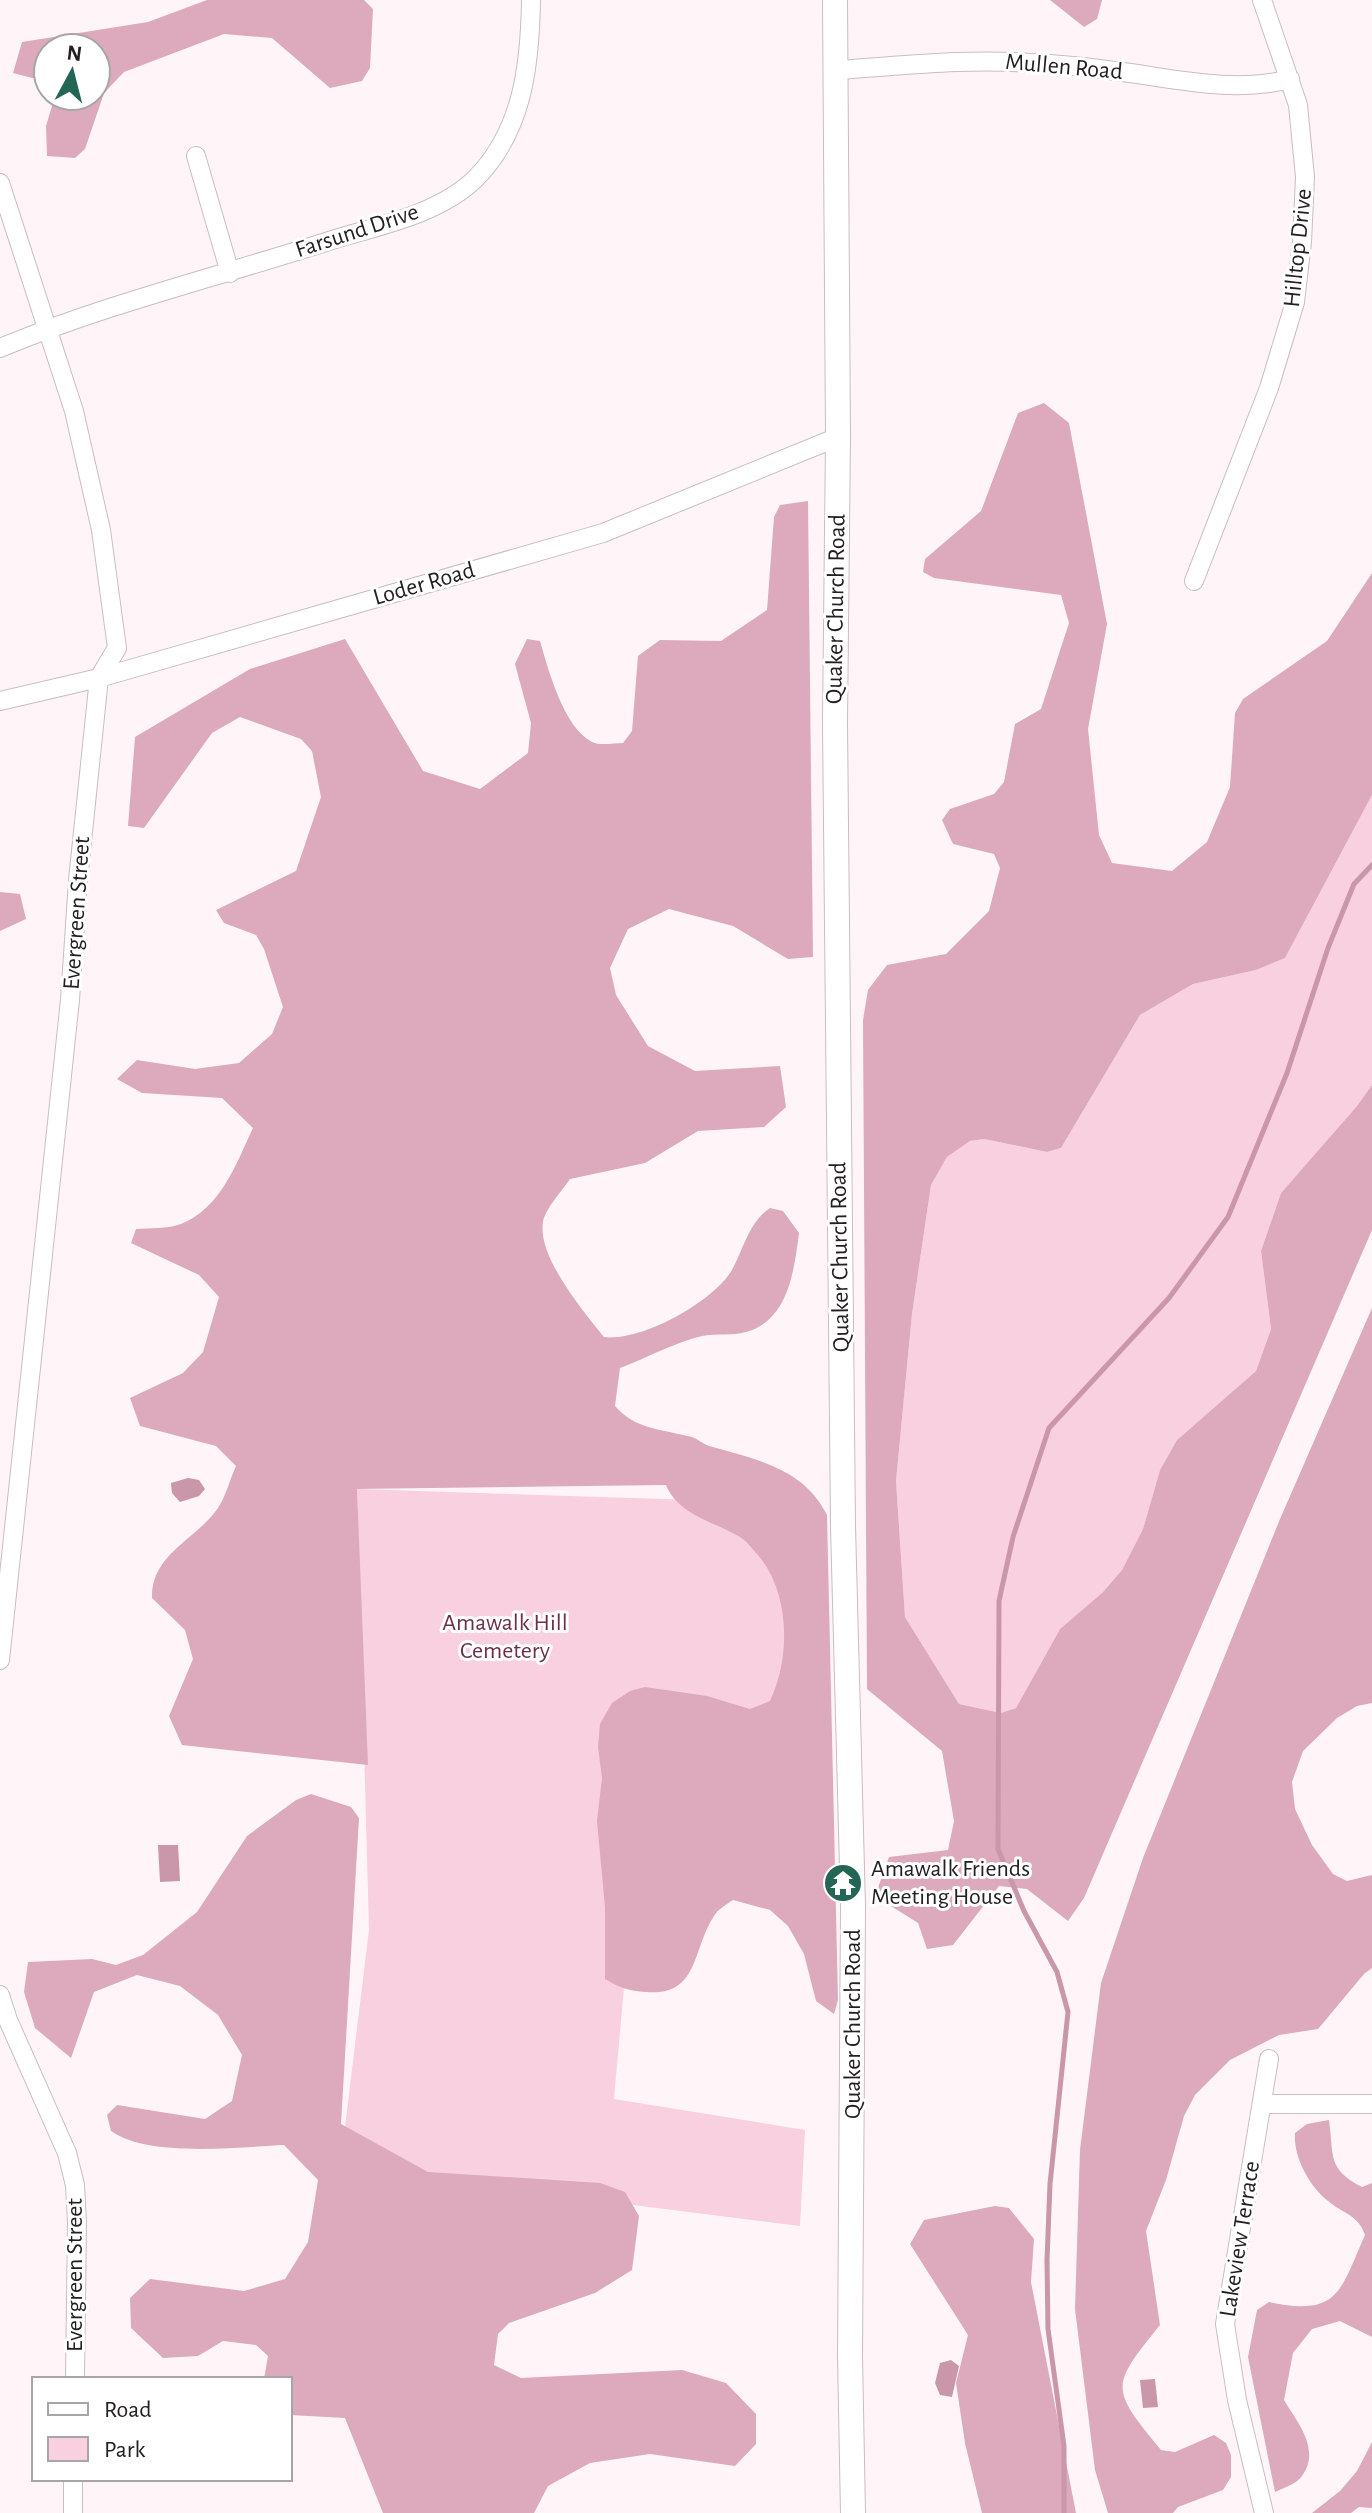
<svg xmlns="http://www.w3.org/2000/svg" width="1372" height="2513" viewBox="0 0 1372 2513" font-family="'Alegreya Sans',sans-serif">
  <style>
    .green { fill: #f8d0df }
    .forest { fill: #dda9bd }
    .water { fill: #c996aa }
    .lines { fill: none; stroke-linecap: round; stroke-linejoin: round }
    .stream { stroke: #c996aa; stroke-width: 5 }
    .minor-casing { stroke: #c8bdc1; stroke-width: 20 }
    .tertiary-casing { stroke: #c8bdc1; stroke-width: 26 }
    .minor { stroke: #fff; stroke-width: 18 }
    .tertiary { stroke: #fff; stroke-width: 24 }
    .labels { text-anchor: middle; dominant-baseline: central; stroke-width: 6; stroke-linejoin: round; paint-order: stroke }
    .street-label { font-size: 24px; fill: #242021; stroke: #fff }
    .park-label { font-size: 24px; fill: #6d2e4b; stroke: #fff }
    .poi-label { font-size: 24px; fill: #242021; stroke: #fff; text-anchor: start }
  </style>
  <rect width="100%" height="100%" fill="#fff5f8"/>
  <path class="green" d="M 1372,795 L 1372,1085 L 1357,1106 L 1281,1193 L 1261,1251 L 1271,1329 L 1256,1371 L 1177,1440 L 1160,1470 L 1143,1529 L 1122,1570 L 1103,1592 L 1060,1629 L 1016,1708 L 1001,1713 L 959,1704 L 905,1617 L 896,1481 L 912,1314 L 931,1185 L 947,1157 L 970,1141 L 984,1139 L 1047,1152 L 1061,1148 L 1140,1015 L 1193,984 L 1256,970 L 1285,958 Z
    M 357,1489 L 816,1504 L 827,1735 L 630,1920 L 614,2099 L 805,2130 L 800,2226 L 340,2168 L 369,1930 Z"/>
  <path class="forest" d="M 207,0 L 364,0 L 373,9 L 370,68 L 362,81 L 330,88 L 272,38 L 224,34 L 124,72 L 104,93 L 85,149 L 75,158 L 47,156 L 46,126 L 55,96 L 96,96 L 96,48 L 48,48 L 48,82 L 13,73 L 22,42 L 148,22 Z
    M 1050,0 L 1102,0 L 1097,19 L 1084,27 Z
    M 1044,403 L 1069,423 L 1107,624 L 1088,729 L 1099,835 L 1112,863 L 1172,871 L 1207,842 L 1230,787 L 1235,713 L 1243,699 L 1327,641 L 1372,573 L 1372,795 L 1285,958 L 1256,970 L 1193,984 L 1140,1015 L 1061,1148 L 1047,1152 L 984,1139 L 970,1141 L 947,1157 L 931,1185 L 912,1314 L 896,1481 L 905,1617 L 959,1704 L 1001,1713 L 1016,1708 L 1060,1629 L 1103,1592 L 1122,1570 L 1143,1529 L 1160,1470 L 1177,1440 L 1256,1371 L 1271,1329 L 1261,1251 L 1281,1193 L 1357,1106 L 1372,1085 L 1372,1230 L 1084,1898 L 1068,1921 L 1027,1889 L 999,1886 L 953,1945 L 927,1949 L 918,1923 L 875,1896 L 889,1857 L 948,1850 L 954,1821 L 942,1751 L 867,1689 L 863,1020 L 868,990 L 887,965 L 946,954 L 989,911 L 1000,868 L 994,854 L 953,844 L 942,820 L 950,809 L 994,794 L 1004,782 L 1015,724 L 1041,709 L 1069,623 L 1061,595 L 934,578 L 923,572 L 925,559 L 981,511 L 1018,413 Z
    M 808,501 L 813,957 L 788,959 L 733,926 L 669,909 L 628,929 L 610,968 L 616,995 L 648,1046 L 695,1071 L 780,1066 L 786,1107 L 764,1127 L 698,1131 L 645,1163 L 570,1179 C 562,1191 545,1209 543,1222 C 537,1256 583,1311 604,1337 C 641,1342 713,1302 732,1270 C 744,1248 749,1222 770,1208 L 783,1211 L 799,1233 C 794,1270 789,1320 746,1332 C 732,1336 716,1333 702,1336 C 675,1342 647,1358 620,1368 L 615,1406 C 635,1429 660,1429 687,1436 C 696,1437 701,1443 709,1446 C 755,1459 804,1468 827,1515 L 838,2000 L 834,2014 L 816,2001 L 804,1954 L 788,1926 L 770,1910 L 733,1900 C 727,1904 718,1909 714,1916 C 692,1949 699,1997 646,1992 C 629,1991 620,1988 605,1979 L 605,1907 L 597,1821 L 602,1778 L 598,1747 L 600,1724 L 612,1703 L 630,1691 L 645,1687 L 707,1696 L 750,1709 L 770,1701 C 791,1657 790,1593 758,1555 C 752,1549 747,1541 740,1537 C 715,1522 678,1515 666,1485 L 357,1489 L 368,1765 L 182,1745 L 169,1716 L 193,1659 L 185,1630 L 152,1598 C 151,1554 196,1540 218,1508 C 226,1496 230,1479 236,1466 L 216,1446 L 140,1426 L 130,1398 L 183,1373 L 203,1352 L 219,1297 L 199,1275 L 131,1243 L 136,1229 C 150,1228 168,1229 181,1224 C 221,1208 236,1164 253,1128 L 222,1098 L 142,1093 L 117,1079 L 137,1060 L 195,1069 L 239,1063 L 272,1034 L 283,1007 L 264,949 L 256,935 L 224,923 L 216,910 L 296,871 L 321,797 L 312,751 L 301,739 L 240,717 L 212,733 L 144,828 L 128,826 L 135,737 L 250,669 L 345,639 L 423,771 L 480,789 L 528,753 L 531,723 L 515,664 L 527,639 L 540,641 C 548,669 564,728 592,742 C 600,746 614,743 623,743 L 632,731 L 638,656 L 660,640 L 721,641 L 767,610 L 774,517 L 780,505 Z
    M 0,892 L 20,894 L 26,919 L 0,931 Z
    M 1372,1308 L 1372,1703 L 1357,1706 L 1337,1718 L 1303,1751 L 1292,1782 L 1295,1809 L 1312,1845 L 1333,1874 L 1347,1881 L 1372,1875 L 1372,1968 L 1364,1974 L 1318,2029 L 1279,2035 L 1230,2060 L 1195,2095 L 1184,2116 L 1166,2180 L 1146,2231 L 1160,2325 C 1110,2387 1110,2388 1161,2450 L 1175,2452 L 1214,2435 L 1226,2443 L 1231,2455 L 1231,2477 L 1223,2490 L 1178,2507 L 1173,2513 L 1108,2513 L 1095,2470 L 1075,2309 L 1080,2150 L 1101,1983 L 1143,1858 L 1280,1519 Z
    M 311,1794 L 351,1807 L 359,1818 L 341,2124 L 428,2172 L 600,2183 L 625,2192 L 639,2216 L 632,2270 L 595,2293 L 509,2323 L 498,2334 L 494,2365 L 521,2378 L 682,2370 L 726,2383 L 756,2414 L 756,2444 L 735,2466 L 650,2454 L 590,2463 L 548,2486 L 534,2513 L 383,2513 L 345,2418 L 290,2415 L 290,2379 L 264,2379 L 268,2356 L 256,2345 L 223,2341 L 198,2356 L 163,2358 L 131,2328 L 130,2298 L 150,2279 L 244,2291 L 285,2279 L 308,2242 L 318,2180 L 284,2145 C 238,2147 149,2158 111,2131 L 107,2115 L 117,2105 L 205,2119 L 232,2101 L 242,2055 L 218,2015 L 180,1986 L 137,1975 L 94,1992 L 71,2058 L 35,2028 L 24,1992 L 28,1962 L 92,1959 L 116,1965 L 143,1955 L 197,1912 L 247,1836 L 296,1800 Z
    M 1329,2120 C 1334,2156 1327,2169 1362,2187 L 1372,2183 L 1372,2337 L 1340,2321 L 1312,2329 L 1293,2353 L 1284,2400 C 1298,2423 1321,2450 1302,2476 C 1297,2484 1283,2488 1275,2492 L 1248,2357 L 1257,2310 L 1269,2302 C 1339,2317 1340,2291 1365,2235 C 1358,2214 1343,2214 1328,2201 C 1309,2186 1293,2156 1295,2133 L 1307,2124 Z
    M 995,2206 L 1009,2208 L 1034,2239 L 1031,2282 L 1076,2513 L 982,2513 L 965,2443 L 956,2383 L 968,2335 L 910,2244 L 924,2220 Z
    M 1372,2442 L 1372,2508 L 1359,2507 L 1351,2513 L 1312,2513 L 1340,2491 L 1357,2471 Z"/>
  <path class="water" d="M 188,1478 L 199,1480 L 205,1489 L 199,1496 L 180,1502 L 172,1493 L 171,1483 Z
    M 158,1845 L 178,1845 L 180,1881 L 160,1882 Z
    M 951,2360 L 959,2366 L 952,2397 L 940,2395 L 935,2383 L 940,2363 Z
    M 1155,2379 L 1158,2407 L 1143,2408 L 1140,2380 Z"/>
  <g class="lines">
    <path class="stream" d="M 1064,2513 L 1064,2446 L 1048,2329 L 1047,2260 L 1050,2184 L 1068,2012 L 1057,1972 L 1024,1911 L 998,1849 L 999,1601 L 1013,1537 L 1049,1428 L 1169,1298 L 1228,1217 L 1287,1073 L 1328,948 L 1354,884 L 1372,865"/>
    <defs>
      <path id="minor" d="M 836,70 C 901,66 965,58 1030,63 C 1059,64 1087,67 1115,71 C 1172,78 1233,94 1290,79
        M 196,156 L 230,273
        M 0,183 L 74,411 L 101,530 L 117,648 L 99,678 L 78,880 L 70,1000 L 0,1660
        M 0,348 C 106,304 220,276 329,241 C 377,226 437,215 474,180 C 523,132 530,65 531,0
        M 1194,581 L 1269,388 L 1295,302 L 1302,242 L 1305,177 L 1298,105 L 1262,0
        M 0,701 L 99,678 L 603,533 L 838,437
        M 0,1995 L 8,2020 L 67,2153 L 75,2185 L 77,2222 L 75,2379
        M 1262,2104 L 1372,2104
        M 73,2513 L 73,2479
        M 1264,2513 L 1237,2400 L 1225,2324 L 1269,2059"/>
      <path id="tertiary" d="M 835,0 L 838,437 L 835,723 L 843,1526 L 853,1907 L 850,2356 L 853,2513"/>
    </defs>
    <use href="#minor" class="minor-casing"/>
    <use href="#tertiary" class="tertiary-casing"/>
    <use href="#minor" class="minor"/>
    <use href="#tertiary" class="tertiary"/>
  </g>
  <defs>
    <symbol id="temple-disc" viewBox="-11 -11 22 22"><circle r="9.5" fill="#246656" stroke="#fff"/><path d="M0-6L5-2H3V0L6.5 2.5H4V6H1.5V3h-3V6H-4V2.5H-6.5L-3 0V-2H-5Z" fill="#fff"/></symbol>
  </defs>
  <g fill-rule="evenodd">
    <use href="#temple-disc" x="821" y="1861" width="44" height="44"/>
  </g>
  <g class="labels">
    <g class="street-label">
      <text transform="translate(1064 67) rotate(5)">Mullen Road</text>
      <text transform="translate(357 231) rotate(-18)">Farsund Drive</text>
      <text transform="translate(1298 248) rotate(-84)">Hilltop Drive</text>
      <text transform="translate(424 584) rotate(-16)">Loder Road</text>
      <text transform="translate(836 609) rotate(-89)">Quaker Church Road</text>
      <text transform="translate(77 913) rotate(-86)">Evergreen Street</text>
      <text transform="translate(840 1257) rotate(-91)">Quaker Church Road</text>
      <text transform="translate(853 2024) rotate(-90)">Quaker Church Road</text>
      <text transform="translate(1240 2239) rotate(-81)">Lakeview Terrace</text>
      <text transform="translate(75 2275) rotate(-90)">Evergreen Street</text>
    </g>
    <g class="park-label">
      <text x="505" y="1623">Amawalk Hill<tspan x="505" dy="28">Cemetery</tspan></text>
    </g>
    <g class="poi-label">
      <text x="871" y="1869">Amawalk Friends<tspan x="871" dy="28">Meeting House</tspan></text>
    </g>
  </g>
  <rect x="32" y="2377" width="260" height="104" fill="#ffffff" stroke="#a7a6a6" stroke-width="2"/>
  <rect x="48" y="2403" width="40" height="12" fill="#ffffff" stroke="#a7a6a6" stroke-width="2"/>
  <text x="104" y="2417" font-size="24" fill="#242021">Road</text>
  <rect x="48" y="2437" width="40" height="24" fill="#f8d0df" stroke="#a7a6a6" stroke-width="2"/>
  <text x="104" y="2457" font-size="24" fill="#242021">Park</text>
  <g transform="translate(72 72) rotate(7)"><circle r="38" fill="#ffffff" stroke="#a7a6a6" stroke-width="2"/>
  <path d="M0-6L14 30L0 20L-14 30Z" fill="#246656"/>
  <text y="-12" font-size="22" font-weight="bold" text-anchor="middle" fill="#242021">N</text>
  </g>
</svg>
